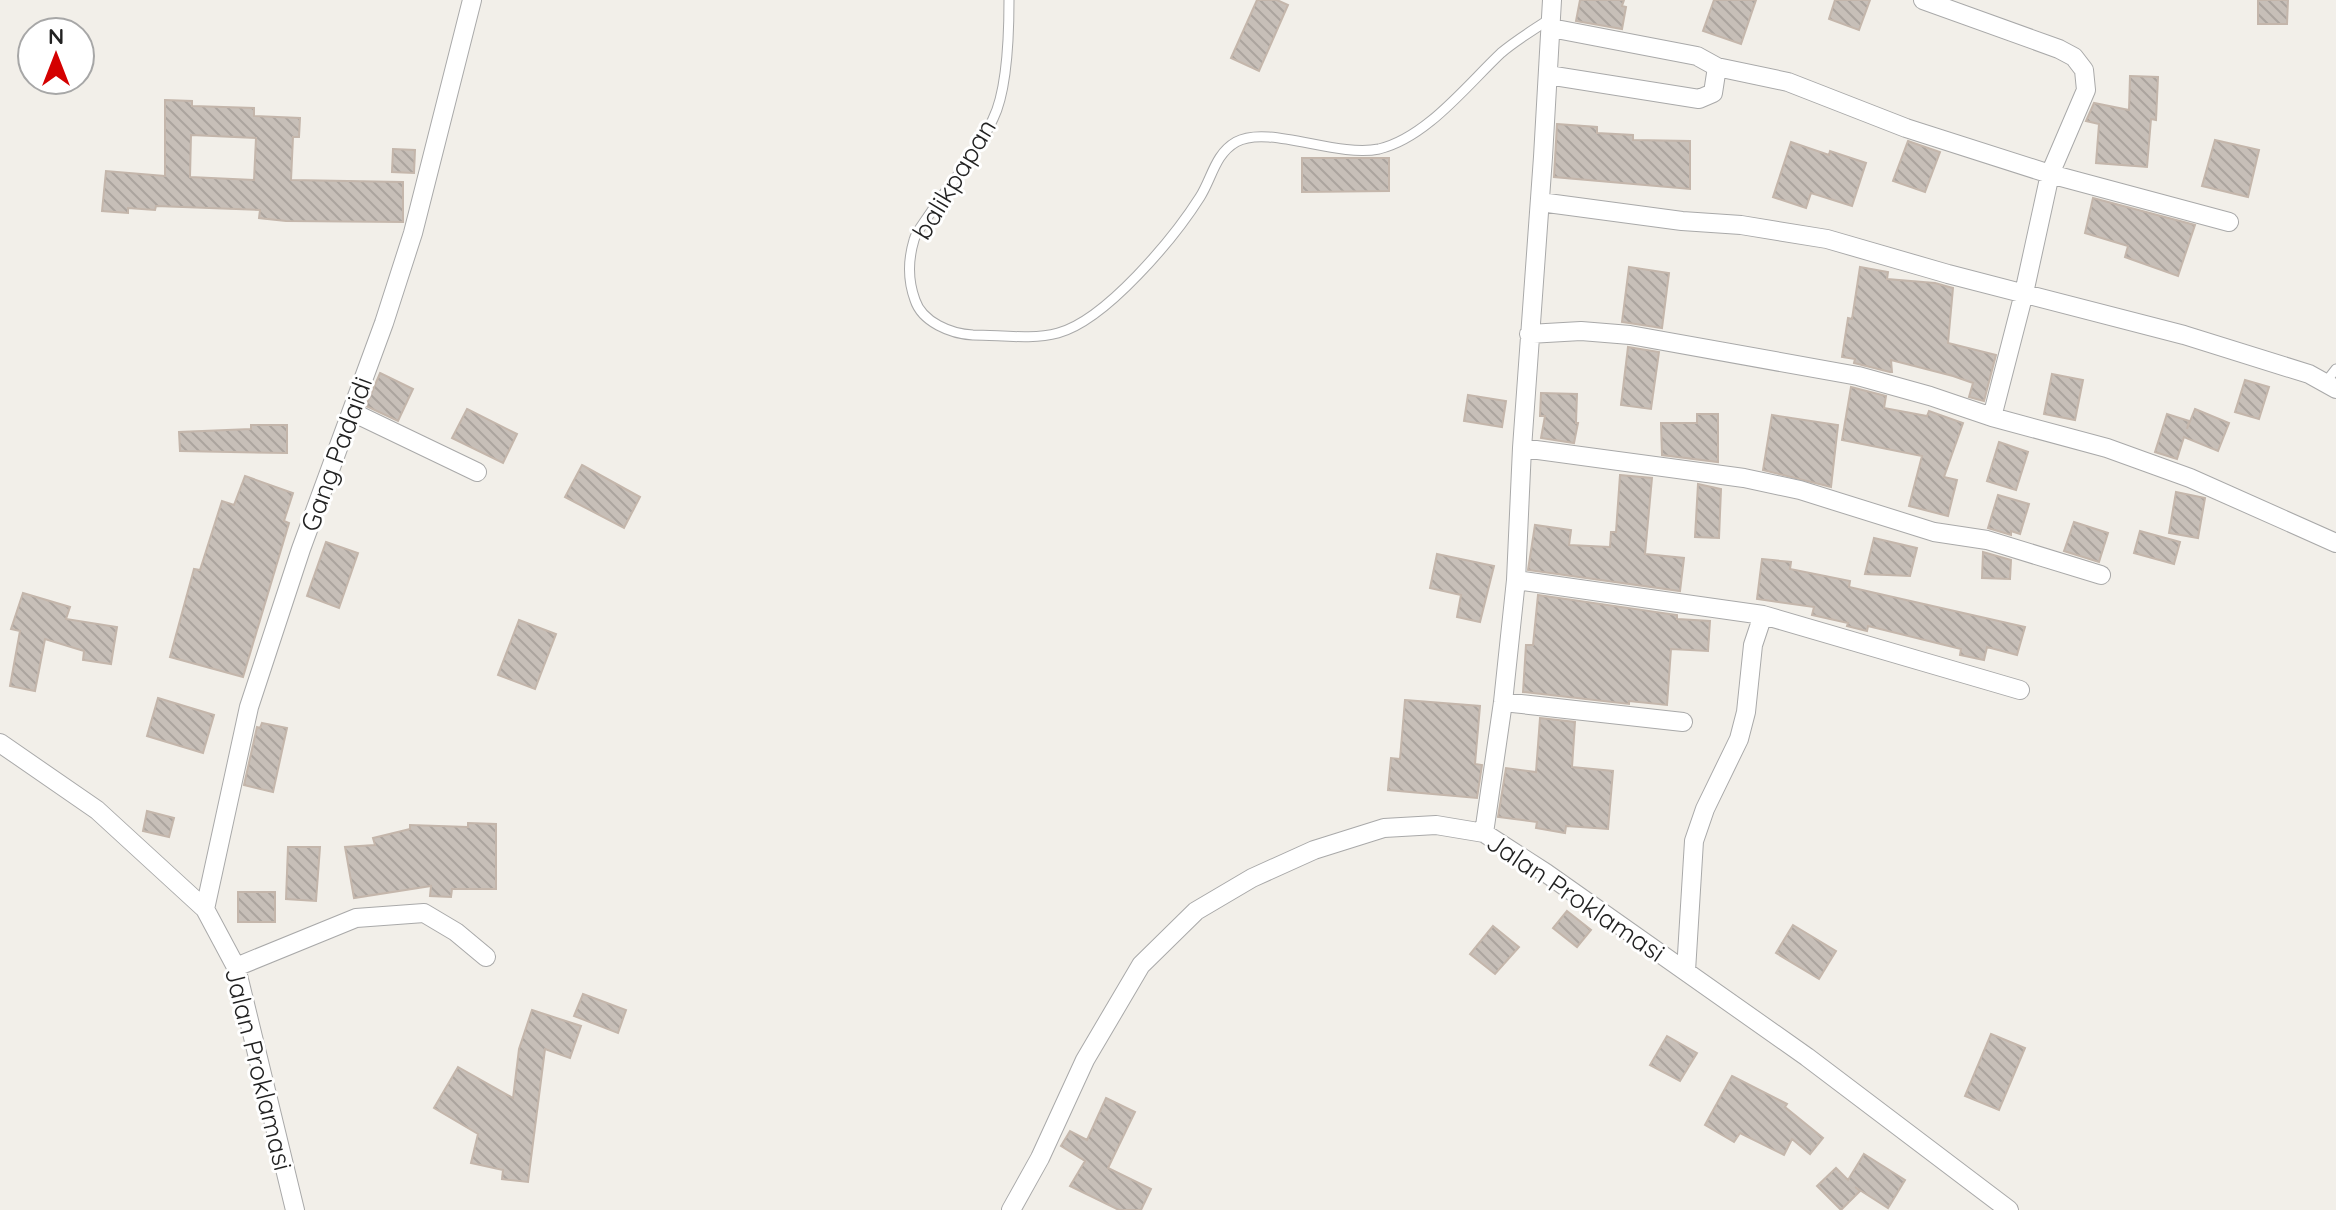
<svg xmlns="http://www.w3.org/2000/svg" width="2336" height="1210" viewBox="0 0 2336 1210" font-family="Quicksand,sans-serif">
  <style>
    .building { fill: url(#building-back-hatch); stroke: #c4b6ab; stroke-width: 2; fill-rule: evenodd }
    .lines { fill: none; stroke-linecap: round; stroke-linejoin: round }
    .service-casing { stroke: #a9a9a9; stroke-width: 11 }
    .minor-casing { stroke: #a9a9a9; stroke-width: 20 }
    .service { stroke: #fff; stroke-width: 9 }
    .minor { stroke: #fff; stroke-width: 18 }
    .labels { text-anchor: middle; dominant-baseline: central; stroke-width: 6; stroke-linejoin: round; paint-order: stroke }
    .street-label { font-size: 26px; fill: #222; stroke: #fff }
  </style>
  <defs>
    <pattern id="building-back-hatch" width="6" height="6" patternUnits="userSpaceOnUse" patternTransform="scale(2)"><rect width="6" height="6" fill="#c7bfb8"/><path d="M-1 5l2 2M0 0l6 6M5-1l2 2" fill="none" stroke="#aba49e"/></pattern>
  </defs>
  <rect width="100%" height="100%" fill="#f2efe9"/>
  <path class="building" d="M 1257,0 L 1277,0 L 1288,5 L 1259,71 L 1231,58 Z
    M 1580,0 L 1624,0 L 1622,6 L 1626,7 L 1622,29 L 1576,21 Z
    M 1714,0 L 1756,0 L 1741,44 L 1703,31 Z
    M 1835,0 L 1870,0 L 1859,30 L 1829,19 Z
    M 2258,0 L 2288,0 L 2287,24 L 2258,24 Z
    M 2130,76 L 2158,77 L 2156,120 L 2151,119 L 2147,167 L 2096,163 L 2099,124 L 2086,121 L 2094,103 L 2129,110 Z
    M 165,100 L 192,101 L 192,106 L 254,108 L 254,116 L 300,118 L 299,137 L 293,137 L 291,180 L 403,182 L 403,222 L 286,221 L 259,218 L 260,210 L 156,206 L 155,210 L 128,208 L 128,213 L 102,211 L 106,171 L 165,176 ZM 191,135 L 256,138 L 254,180 L 190,177 Z
    M 1557,124 L 1597,127 L 1597,133 L 1633,135 L 1633,140 L 1690,141 L 1690,189 L 1554,177 Z
    M 2215,140 L 2259,150 L 2248,197 L 2202,186 Z
    M 1908,141 L 1940,152 L 1925,192 L 1893,181 Z
    M 1791,142 L 1829,155 L 1830,151 L 1866,163 L 1852,206 L 1811,193 L 1806,208 L 1773,197 Z
    M 393,149 L 415,150 L 414,173 L 392,172 Z
    M 1302,158 L 1389,158 L 1389,191 L 1302,192 Z
    M 2093,198 L 2195,225 L 2178,276 L 2125,257 L 2128,246 L 2085,233 Z
    M 1629,267 L 1669,273 L 1662,328 L 1622,322 Z
    M 1860,267 L 1888,272 L 1887,279 L 1935,283 L 1953,288 L 1948,343 L 1996,355 L 1984,401 L 1969,397 L 1973,383 L 1953,376 L 1891,360 L 1892,372 L 1890,372 L 1854,363 L 1855,359 L 1842,357 L 1848,318 L 1852,319 Z
    M 1628,347 L 1659,352 L 1651,409 L 1621,405 Z
    M 380,373 L 413,389 L 398,421 L 366,406 Z
    M 2052,374 L 2083,380 L 2075,420 L 2044,414 Z
    M 2245,380 L 2269,387 L 2259,419 L 2235,412 Z
    M 1851,387 L 1886,396 L 1884,408 L 1927,416 L 1929,411 L 1963,423 L 1944,477 L 1957,480 L 1948,516 L 1909,506 L 1922,456 L 1842,440 Z
    M 1541,393 L 1577,394 L 1576,423 L 1578,423 L 1574,443 L 1541,438 L 1545,416 L 1540,416 Z
    M 1468,395 L 1506,401 L 1502,427 L 1464,421 Z
    M 467,409 L 517,434 L 503,463 L 452,438 Z
    M 2195,409 L 2229,423 L 2218,451 L 2184,437 L 2177,459 L 2155,452 L 2167,414 L 2189,421 L 2187,429 Z
    M 1697,414 L 1718,414 L 1718,462 L 1662,455 L 1661,423 L 1697,423 Z
    M 1772,415 L 1838,425 L 1831,487 L 1763,470 Z
    M 251,425 L 287,425 L 287,453 L 180,451 L 179,432 L 251,429 Z
    M 1999,442 L 2028,452 L 2016,490 L 1987,481 Z
    M 582,465 L 640,497 L 624,528 L 565,497 Z
    M 1620,475 L 1652,478 L 1645,554 L 1684,558 L 1680,591 L 1528,570 L 1535,525 L 1571,530 L 1569,545 L 1610,547 L 1611,532 L 1616,532 Z
    M 245,476 L 293,493 L 284,521 L 289,523 L 243,677 L 170,657 L 194,569 L 200,570 L 222,501 L 234,505 Z
    M 1698,484 L 1721,489 L 1719,538 L 1695,537 Z
    M 2176,492 L 2205,498 L 2198,538 L 2169,533 Z
    M 1998,495 L 2029,504 L 2020,534 L 2011,531 L 2011,535 L 1988,528 Z
    M 2074,522 L 2108,533 L 2099,562 L 2064,551 Z
    M 2140,531 L 2180,542 L 2174,564 L 2134,553 Z
    M 1874,538 L 1917,548 L 1910,576 L 1865,574 Z
    M 326,542 L 358,553 L 339,608 L 307,596 Z
    M 1983,552 L 2011,560 L 2010,579 L 1982,578 Z
    M 1437,554 L 1494,566 L 1480,622 L 1457,617 L 1461,595 L 1430,588 Z
    M 1762,559 L 1791,562 L 1790,569 L 1850,581 L 1849,587 L 2025,627 L 2017,655 L 1987,647 L 1984,660 L 1960,655 L 1961,649 L 1868,626 L 1867,631 L 1847,626 L 1848,623 L 1812,615 L 1814,607 L 1757,599 Z
    M 23,593 L 70,607 L 66,619 L 117,627 L 111,664 L 83,660 L 84,651 L 45,639 L 35,691 L 10,686 L 20,631 L 11,629 Z
    M 1538,595 L 1677,615 L 1677,619 L 1710,621 L 1708,651 L 1671,649 L 1667,705 L 1629,701 L 1629,704 L 1523,692 L 1526,645 L 1533,645 Z
    M 519,620 L 556,634 L 535,689 L 498,675 Z
    M 158,698 L 214,715 L 203,753 L 147,736 Z
    M 1405,700 L 1480,706 L 1475,764 L 1482,765 L 1477,798 L 1388,790 L 1391,758 L 1400,759 Z
    M 1540,718 L 1575,722 L 1572,767 L 1613,771 L 1608,829 L 1566,826 L 1565,833 L 1536,828 L 1537,822 L 1498,817 L 1506,768 L 1536,772 Z
    M 262,723 L 287,728 L 273,792 L 244,785 L 257,727 L 260,728 Z
    M 147,811 L 174,818 L 169,837 L 143,831 Z
    M 468,823 L 496,824 L 496,889 L 452,889 L 451,897 L 430,896 L 431,886 L 354,898 L 345,847 L 375,845 L 373,838 L 410,829 L 410,825 L 468,827 Z
    M 288,847 L 320,847 L 316,901 L 286,899 Z
    M 238,892 L 275,892 L 275,922 L 238,922 Z
    M 1567,911 L 1591,930 L 1577,947 L 1553,928 Z
    M 1793,925 L 1836,951 L 1819,979 L 1776,953 Z
    M 1493,926 L 1519,947 L 1495,974 L 1470,954 Z
    M 583,994 L 626,1010 L 618,1033 L 574,1016 Z
    M 532,1010 L 581,1026 L 570,1058 L 545,1049 L 528,1182 L 502,1179 L 503,1170 L 471,1163 L 478,1134 L 434,1108 L 458,1067 L 513,1098 L 519,1049 Z
    M 1991,1034 L 2025,1048 L 1999,1110 L 1965,1096 Z
    M 1667,1036 L 1697,1053 L 1680,1081 L 1650,1065 Z
    M 1732,1076 L 1787,1104 L 1785,1107 L 1823,1138 L 1810,1154 L 1792,1139 L 1784,1155 L 1740,1133 L 1734,1142 L 1705,1125 Z
    M 1106,1098 L 1135,1112 L 1108,1168 L 1151,1189 L 1141,1210 L 1119,1210 L 1070,1186 L 1085,1161 L 1061,1146 L 1070,1131 L 1087,1140 Z
    M 1864,1154 L 1905,1180 L 1888,1208 L 1855,1187 L 1860,1191 L 1841,1210 L 1817,1186 L 1836,1168 L 1848,1180 Z"/>
  <g class="lines">
    <defs>
      <path id="service" d="M 1009,0 C 1009,32 1007,91 993,119 C 977,154 950,183 929,215 C 924,223 916,232 914,240 C 908,260 908,281 915,300 C 922,322 951,334 973,335 C 1000,335 1032,340 1058,333 C 1106,320 1174,238 1200,197 C 1212,178 1215,154 1236,142 C 1268,124 1336,158 1379,149 C 1426,138 1467,85 1501,53 C 1516,40 1535,29 1551,18
        M 2325,383 L 2336,369"/>
      <path id="minor" d="M 1923,0 L 2059,49 L 2074,57 L 2084,70 L 2086,90 L 2050,174 L 2024,293 L 1992,417
        M 1551,28 L 1697,56 L 1717,67 L 1788,82 L 1906,128 L 2050,174 L 2229,222
        M 1548,75 L 1699,99 L 1713,93 L 1717,67
        M 1540,202 L 1682,221 L 1741,225 L 1827,239 L 1948,274 L 2184,335 L 2309,374 L 2336,389
        M 1529,334 L 1581,331 L 1630,335 L 1858,376 L 1930,396 L 1992,417 L 2107,448 L 2190,478 L 2336,543
        M 352,412 L 477,472
        M 1522,448 L 1744,478 L 1800,490 L 1934,532 L 1987,540 L 2101,575
        M 1516,580 L 1763,615
        M 1503,702 L 1683,722
        M 0,743 L 97,810 L 205,909 L 236,967 L 295,1210
        M 1484,833 L 1503,702 L 1516,580 L 1522,448 L 1543,157 L 1552,0
        M 205,909 L 249,707 L 301,549 L 384,323 L 413,233 L 472,0
        M 236,967 L 356,918 L 424,913 L 456,932 L 486,957
        M 1686,971 L 1694,841 L 1705,809 L 1739,739 L 1746,712 L 1753,645 L 1763,615 L 2020,690
        M 1011,1210 L 1040,1158 L 1085,1060 L 1141,965 L 1196,911 L 1252,878 L 1314,850 L 1384,828 L 1436,825 L 1484,833 L 1546,873 L 1807,1057 L 2009,1210"/>
    </defs>
    <use href="#service" class="service-casing"/>
    <use href="#minor" class="minor-casing"/>
    <use href="#service" class="service"/>
    <use href="#minor" class="minor"/>
  </g>
  <g class="labels">
    <g class="street-label">
      <text transform="translate(954 179) rotate(-59)">balikpapan</text>
      <text transform="translate(336 454) rotate(-70)">Gang Padaidi</text>
      <text transform="translate(1576 897) rotate(34)">Jalan Proklamasi</text>
      <text transform="translate(259 1069) rotate(76)">Jalan Proklamasi</text>
    </g>
  </g>
  <g transform="translate(56 56)"><circle r="38" fill="#ffffff" stroke="#a7a7a7" stroke-width="2"/>
  <path d="M0-6L14 30L0 20L-14 30Z" fill="#d40000"/>
  <text y="-12" font-size="22" font-weight="bold" text-anchor="middle" fill="#222222">N</text>
  </g>
</svg>
